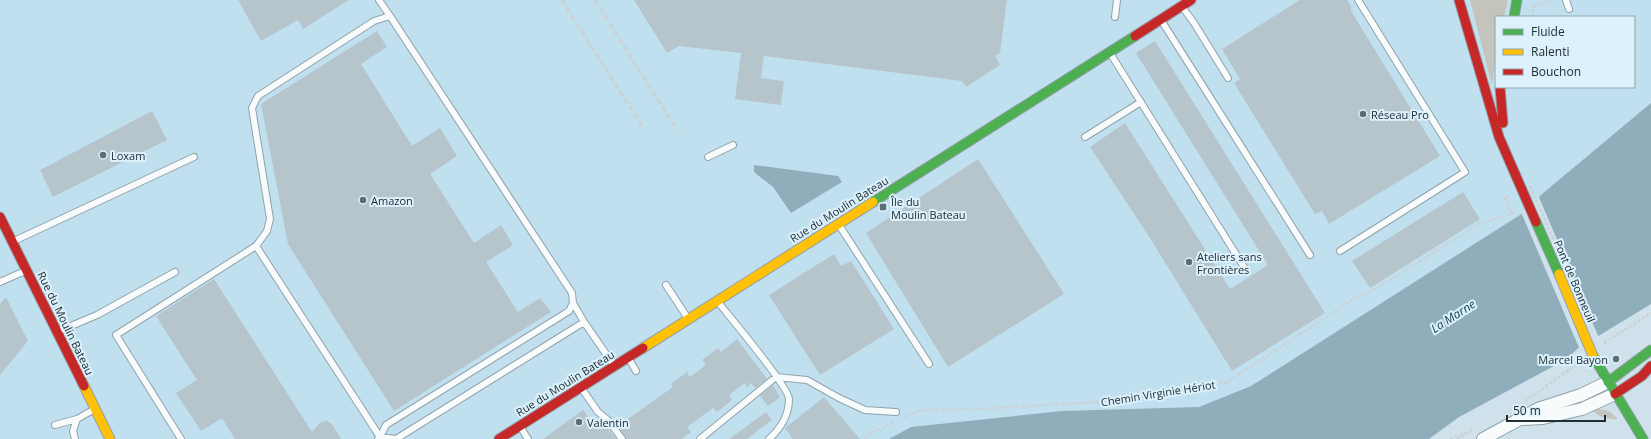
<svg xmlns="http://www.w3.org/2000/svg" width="1651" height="439" viewBox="0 0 1651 439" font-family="'Open Sans',sans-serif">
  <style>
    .built { fill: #c0e0f0; fill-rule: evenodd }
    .green { fill: #c4c4bc }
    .water { fill: #8fadbb }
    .pier { fill: #cfe2eb }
    .building { fill: #b6c4cc }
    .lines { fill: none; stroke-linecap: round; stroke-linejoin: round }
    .lane-casing { stroke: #92a1a8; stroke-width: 8 }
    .street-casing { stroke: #92a1a8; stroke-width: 14 }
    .fast-casing { stroke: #92a1a8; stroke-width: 11 }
    .slow-casing { stroke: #92a1a8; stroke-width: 11 }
    .jam-casing { stroke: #92a1a8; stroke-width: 11 }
    .path { stroke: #ccd1d3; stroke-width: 2.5; stroke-dasharray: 3 2; stroke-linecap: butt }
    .lane { stroke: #f8fbfc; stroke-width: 6 }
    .street { stroke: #f8fbfc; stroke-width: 12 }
    .fast { stroke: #4caf50; stroke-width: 9 }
    .slow { stroke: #ffc107; stroke-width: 9 }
    .jam { stroke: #c62828; stroke-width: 9 }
    .rail { stroke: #ccd2d4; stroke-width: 3; stroke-dasharray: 6 3; stroke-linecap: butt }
    .slow-bridge-casing { stroke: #92a1a8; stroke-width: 11; stroke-linecap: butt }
    .path-bridge { stroke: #ccd1d3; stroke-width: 2.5; stroke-dasharray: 3 2; stroke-linecap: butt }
    .slow-bridge { stroke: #ffc107; stroke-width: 9 }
    .poi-dot { fill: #5d6d75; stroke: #dcf1fb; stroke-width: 1.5 }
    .labels { text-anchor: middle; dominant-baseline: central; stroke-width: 4; stroke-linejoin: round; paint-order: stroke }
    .poi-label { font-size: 11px; fill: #202e35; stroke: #dcf1fb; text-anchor: start }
    .street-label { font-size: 11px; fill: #202e35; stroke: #dcf1fb }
    .water-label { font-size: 12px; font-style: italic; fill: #134458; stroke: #dcf1fb }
  </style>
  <rect width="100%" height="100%" fill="#cfe2eb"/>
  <path class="built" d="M 0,0 L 1651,0 L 1651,103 L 1542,194 L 1523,213 L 1251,386 L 1199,407 L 1062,411 L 911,427 L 889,439 L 0,439 ZM 1496,17 L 1634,17 L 1634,87 L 1496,87 Z"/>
  <path class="green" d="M 1470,0 L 1508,0 L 1504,17 L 1496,17 L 1496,54 L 1492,85 Z
    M 1599,409 L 1609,411 L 1618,419 C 1608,419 1600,418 1593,411 Z"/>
  <path class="water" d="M 1651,103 L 1651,304 L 1577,349 L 1567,359 L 1459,417 L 1429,439 L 889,439 L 911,427 L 1062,411 L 1199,407 L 1251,386 L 1523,213 L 1542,194 Z
    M 754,165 L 838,176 L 842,182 L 791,213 L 773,187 L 754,172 Z"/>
  <path class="pier" d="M 1538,195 L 1599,338 L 1580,350 L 1521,212 Z"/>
  <path class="building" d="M 238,0 L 349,0 L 303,29 L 298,20 L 261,41 Z
    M 634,0 L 1007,0 L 1000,53 L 995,56 L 1000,65 L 966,87 L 962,81 L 764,56 L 761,78 L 784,81 L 781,105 L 735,99 L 741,53 L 679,46 L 667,53 Z
    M 1300,0 L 1347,0 L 1351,6 L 1351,11 L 1440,156 L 1329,224 L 1322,211 L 1315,214 L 1234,83 L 1240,79 L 1222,49 Z
    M 377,31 L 387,47 L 361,64 L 412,146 L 440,128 L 457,156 L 430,174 L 474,243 L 501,225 L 513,245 L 486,262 L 518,312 L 540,298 L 551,312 L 394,411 L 288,244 L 261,104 Z
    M 1155,41 L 1325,313 L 1232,371 L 1148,235 L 1090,147 L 1125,123 L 1230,289 L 1268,265 L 1136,53 Z
    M 152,111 L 167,140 L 53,197 L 40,170 Z
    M 978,159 L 1064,294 L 948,367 L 866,233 Z
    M 1463,192 L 1480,219 L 1370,288 L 1352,261 Z
    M 834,254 L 841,266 L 851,261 L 894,329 L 820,375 L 769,295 Z
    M 214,279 L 312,432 L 321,422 L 327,421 L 332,424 L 341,439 L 235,439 L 222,418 L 201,431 L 176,393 L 197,380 L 156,316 Z
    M 6,297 L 28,341 L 0,375 L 0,304 Z
    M 737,339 L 767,379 L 755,388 L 751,383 L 747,387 L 745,383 L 729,395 L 732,400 L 717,412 L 713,408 L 687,427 L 691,432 L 682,439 L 626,439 L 618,426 L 673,387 L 671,384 L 687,372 L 690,377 L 706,365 L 702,360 L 718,348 L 721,352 Z
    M 773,385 L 780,397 L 768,406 L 760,396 Z
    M 824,397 L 860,439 L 793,439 L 785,428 Z
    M 583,410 L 594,425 L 601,420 L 616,439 L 543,439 Z
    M 766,412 L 772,420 L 747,439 L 729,439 Z"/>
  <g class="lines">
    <defs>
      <path id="lane" d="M 379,0 L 390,16
        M 1566,0 L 1569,9
        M 1183,8 L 1194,23 L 1228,78
        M 1115,17 L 1117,0
        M 1161,20 L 1310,255
        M 1110,53 L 1244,267
        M 1085,137 L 1141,102
        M 708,157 L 733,145
        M 839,225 L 929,364
        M 14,241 L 194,157
        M 256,246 L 267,231 L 270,219 L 252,108 L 258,96 L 374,21 L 390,16 L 572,293 L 573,303 L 569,311 L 386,425 L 380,437 L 378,439
        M 1340,251 L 1465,172 L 1358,0
        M 0,282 L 25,271
        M 666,285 L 687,317
        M 718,302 C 729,316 789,387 789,399 C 789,415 780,429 769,439
        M 573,303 L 584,322
        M 59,331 L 97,315 L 175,272
        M 629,359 L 636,371
        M 582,389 L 598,412 L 608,420 L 622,439
        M 55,425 L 77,419 L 93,410
        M 521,428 L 528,439
        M 75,439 L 73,431 L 77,419
        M 181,439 L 116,335 L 256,246 L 380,437
        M 382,439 L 380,437 L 396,439 L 584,322 L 613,364
        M 700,439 L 776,377 L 807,380 L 839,398 L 865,410 L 896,412"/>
      <path id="street" d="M 1522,419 L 1543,418 L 1582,409 L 1615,394
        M 1483,439 L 1538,409 L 1581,395 L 1608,382"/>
      <path id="fast" d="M 1514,17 L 1517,0
        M 873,202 L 1135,36
        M 1536,222 L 1559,274
        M 1593,356 L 1643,439
        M 1608,382 L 1651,350"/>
      <path id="slow" d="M 643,348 L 873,202
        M 84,386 L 110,439"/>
      <path id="jam" d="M 1459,0 L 1499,137 L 1536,222
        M 1135,36 L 1191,0
        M 1500,87 L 1503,123
        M 0,217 L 84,386
        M 1615,394 L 1642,376 L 1651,366
        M 499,439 L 643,348"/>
    </defs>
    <use href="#lane" class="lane-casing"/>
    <use href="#street" class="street-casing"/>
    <use href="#fast" class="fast-casing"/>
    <use href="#slow" class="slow-casing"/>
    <use href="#jam" class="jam-casing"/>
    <path class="path" d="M 1533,6 L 1545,3 L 1551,0
      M 1533,17 L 1533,6
      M 1604,343 L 1651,313
      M 1525,401 L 1580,362
      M 903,418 L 919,410 L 977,409 L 1116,401 L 1227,382 L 1360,295 L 1372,291 L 1483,222 L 1512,214 L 1505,198 L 1507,196 L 1508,198
      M 865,439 L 872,433 L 895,422
      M 1450,439 L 1465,433
      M 1457,439 L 1474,430"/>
    <use href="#lane" class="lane"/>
    <use href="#street" class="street"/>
    <use href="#fast" class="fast"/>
    <use href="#slow" class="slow"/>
    <use href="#jam" class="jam"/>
    <path class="rail" d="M 562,0 L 643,128
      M 595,0 L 678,132"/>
    <defs>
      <path id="slow-bridge" d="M 1559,274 L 1593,356"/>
    </defs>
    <use href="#slow-bridge" class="slow-bridge-casing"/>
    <path class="path-bridge" d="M 1530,186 L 1563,261"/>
    <use href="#slow-bridge" class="slow-bridge"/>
  </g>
  <g class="poi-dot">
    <circle cx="1363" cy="114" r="4"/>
    <circle cx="103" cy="155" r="4"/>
    <circle cx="363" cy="200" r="4"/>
    <rect x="879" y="203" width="8" height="8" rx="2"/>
    <circle cx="1189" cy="262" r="4"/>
    <circle cx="1616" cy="359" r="4"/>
    <circle cx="579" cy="422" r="4"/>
  </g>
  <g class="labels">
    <g class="poi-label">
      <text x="1371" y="114">Réseau Pro</text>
      <text x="111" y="155">Loxam</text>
      <text x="371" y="200">Amazon</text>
      <text x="891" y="201">Île du<tspan x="891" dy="13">Moulin Bateau</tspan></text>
      <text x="1197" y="256">Ateliers sans<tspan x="1197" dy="13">Frontières</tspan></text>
      <text x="1608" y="359" text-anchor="end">Marcel Bayon</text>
      <text x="587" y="422">Valentin</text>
    </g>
    <g class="street-label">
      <text transform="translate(839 209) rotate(-32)">Rue du Moulin Bateau</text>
      <text transform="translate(1575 281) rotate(67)">Pont de Bonneuil</text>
      <text transform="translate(66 323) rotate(64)">Rue du Moulin Bateau</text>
      <text transform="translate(565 383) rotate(-32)">Rue du Moulin Bateau</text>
      <text transform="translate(1158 393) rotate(-9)">Chemin Virginie Hériot</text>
    </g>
    <g class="water-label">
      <text transform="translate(1453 316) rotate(-33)">La Marne</text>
    </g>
  </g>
  <rect x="1495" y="16" width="140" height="72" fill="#dcf1fb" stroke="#91a3ac"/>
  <rect x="1503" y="29" width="20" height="6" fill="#4caf50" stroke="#91a3ac"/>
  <text x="1531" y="36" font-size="12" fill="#202e35">Fluide</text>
  <rect x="1503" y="49" width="20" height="6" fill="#ffc107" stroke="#91a3ac"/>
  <text x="1531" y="56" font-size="12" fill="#202e35">Ralenti</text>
  <rect x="1503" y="69" width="20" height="6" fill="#c62828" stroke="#91a3ac"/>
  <text x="1531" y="76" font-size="12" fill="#202e35">Bouchon</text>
  <path d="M1507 415v6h98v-6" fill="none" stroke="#202e35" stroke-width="2"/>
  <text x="1513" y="415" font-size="12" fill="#202e35" stroke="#dcf1fb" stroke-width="3" paint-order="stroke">50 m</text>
</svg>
